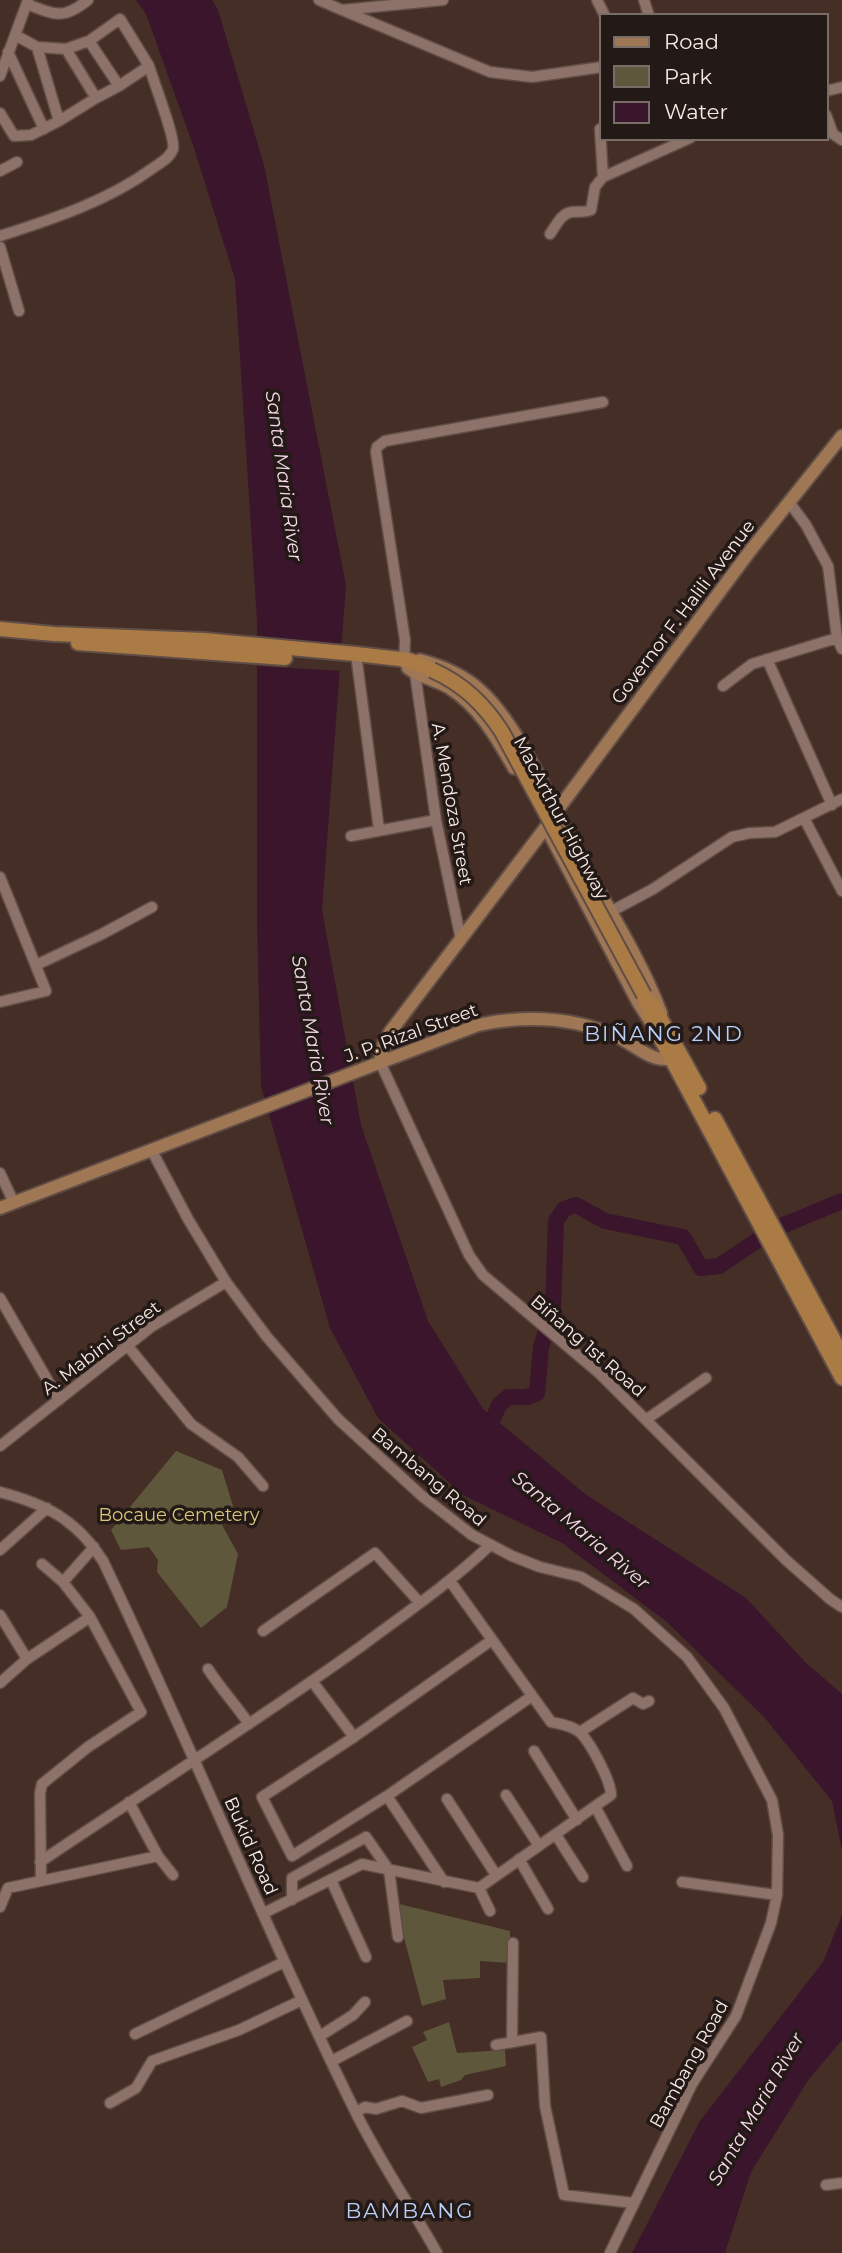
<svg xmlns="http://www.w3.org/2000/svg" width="842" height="2253" viewBox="0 0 842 2253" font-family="Montserrat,sans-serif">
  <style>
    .green { fill: #5f573c }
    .water { fill: #3a152b }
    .pier { fill: #442e26 }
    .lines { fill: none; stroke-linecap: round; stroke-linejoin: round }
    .river { stroke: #3a152b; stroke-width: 16 }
    .minor-casing { stroke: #604d46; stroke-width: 13 }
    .major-casing { stroke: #604d46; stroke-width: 16 }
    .highway-casing { stroke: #604d46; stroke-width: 18 }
    .minor { stroke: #8c7269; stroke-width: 10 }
    .major { stroke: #9f7754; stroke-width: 12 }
    .highway { stroke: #ab7b46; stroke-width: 14 }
    .highway-bridge-casing { stroke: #604d46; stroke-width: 18; stroke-linecap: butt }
    .highway-bridge { stroke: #ab7b46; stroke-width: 14 }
    .labels { text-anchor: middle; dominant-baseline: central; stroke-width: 7; stroke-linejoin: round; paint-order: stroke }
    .street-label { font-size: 18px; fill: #f9eae4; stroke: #231916 }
    .park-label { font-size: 18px; fill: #dbc77d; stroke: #231916 }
    .water-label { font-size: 19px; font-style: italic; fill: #f6d8e8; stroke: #231916 }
    .quarter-label { font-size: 21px; letter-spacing: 2px; fill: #bbd0f8; stroke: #231916 }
  </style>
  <rect width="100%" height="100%" fill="#442e26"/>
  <path class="green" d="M 176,1451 L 222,1470 L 233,1506 L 222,1525 L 238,1554 L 227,1607 L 201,1628 L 157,1572 L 158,1560 L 149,1547 L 121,1550 L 111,1530 Z
    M 395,1903 L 510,1931 L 510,1963 L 480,1961 L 480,1978 L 443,1980 L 446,1999 L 422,2006 Z
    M 449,2022 L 457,2053 L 505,2050 L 506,2066 L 465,2075 L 461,2080 L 441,2087 L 439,2079 L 428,2082 L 412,2047 L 427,2040 L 423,2032 Z"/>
  <path class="water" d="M 136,0 L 212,0 L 218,10 L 264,165 L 346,585 L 322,910 L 361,1125 L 428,1321 L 483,1409 L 585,1494 L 746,1598 L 805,1662 L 842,1694 L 842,1850 L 832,1801 L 765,1718 L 667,1622 L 562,1543 L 463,1495 L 378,1418 L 330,1328 L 261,1086 L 257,923 L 257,621 L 235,279 L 194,148 L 146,14 Z
    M 842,1915 L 842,2040 L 809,2079 L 751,2172 L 725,2253 L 632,2253 L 700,2121 L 823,1962 Z"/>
  <path class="pier" d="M 254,641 L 345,646 L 343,671 L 254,666 Z"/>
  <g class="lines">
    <path class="river" d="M 784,1225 L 842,1201
      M 485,1438 L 499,1405 L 508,1397 L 527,1397 L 537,1393 L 541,1347 L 553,1309 L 556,1221 L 564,1209 L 576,1205 L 605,1221 L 683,1237 L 701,1268 L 719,1266 L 761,1238"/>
    <defs>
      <path id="minor" d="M 319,0 L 342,10 L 443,0
        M 597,0 L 605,16
        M 644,0 L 649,16
        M 27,4 C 55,15 63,20 88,0
        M 342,10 L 490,72 L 532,77 L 602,67
        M 15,35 L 37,47
        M 89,41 L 119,86
        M 66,49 L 96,98
        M 8,52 L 44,129
        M 0,76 L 28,0
        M 826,91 L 842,87
        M 0,113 L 14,136 L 31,135 L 59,121 L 96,98 L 119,86 L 149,66 L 120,19 L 89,41 L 66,49 L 37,47 L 59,121
        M 826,115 L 833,134 L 842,140
        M 602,128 L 600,129 L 603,177
        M 0,171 L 17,162
        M 550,234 C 556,226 561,213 572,212 C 580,211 584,213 591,210 L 595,187 L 603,177 L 690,138
        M 0,236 C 53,219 108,201 153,168 C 160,163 170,158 173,149 C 176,139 153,80 149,66
        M 0,247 L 19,311
        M 789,502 L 806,525 L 828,566 L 837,638 L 842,649
        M 356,654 L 379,830
        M 767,659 L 832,805
        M 404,663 L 405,640 L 376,452 L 377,447 L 385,441 L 603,402
        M 415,673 L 436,820 L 461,940
        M 723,686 L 752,664 L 837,638
        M 804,818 L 842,891
        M 351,836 L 436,820
        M 0,877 L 46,991 L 0,1002
        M 610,912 L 653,889 L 732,837 L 750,833 L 775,832 L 842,799
        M 36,965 L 102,934 L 152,907
        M 380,1062 L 469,1255 L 483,1275 L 599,1373 L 786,1560 L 830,1599 L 842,1607
        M 152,1151 L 188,1219 L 226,1282 L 267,1337 L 338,1419 L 422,1496 L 472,1535 L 512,1556 L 540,1567 L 581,1577 L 634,1609 L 687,1657 L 724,1708 L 772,1800 L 778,1835 L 777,1895 L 771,1923 L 736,2016 L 692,2084 L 610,2253
        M 0,1173 L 14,1203
        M 0,1298 L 59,1400
        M 127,1345 L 191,1424 L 238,1457 L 263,1486
        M 647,1419 L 706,1378
        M 0,1446 L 151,1327 L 226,1282
        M 0,1492 C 46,1504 77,1520 103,1561 C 190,1743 266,1930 355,2111 C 379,2160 410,2205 437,2253
        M 0,1550 L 47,1508
        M 42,1564 L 63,1582 L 94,1547
        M 0,1615 L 27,1659
        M 263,1631 L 375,1553 L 420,1603
        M 492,1640 L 354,1737 L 262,1797 L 292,1856 L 387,1796 L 532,1696
        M 208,1669 C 221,1689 236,1705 249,1724
        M 312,1681 L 354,1737
        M 0,1683 L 27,1659 L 90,1617
        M 580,1732 L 633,1698 L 643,1704 L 649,1701
        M 534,1751 L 577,1820
        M 506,1795 L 539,1846
        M 387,1796 L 444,1882
        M 447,1799 L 496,1875
        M 129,1802 L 158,1856 L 173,1875
        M 596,1808 L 627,1866
        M 556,1835 L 583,1877
        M 519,1859 L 548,1909
        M 40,1862 C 148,1789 258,1721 363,1645 C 406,1613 450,1583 489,1546
        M 331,1880 L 366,1957
        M 41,1881 L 40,1793 L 42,1784 L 88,1747 L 141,1712 L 90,1617 L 63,1582
        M 682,1882 L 777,1895
        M 479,1888 L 490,1911
        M 292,1900 L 292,1878 L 366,1837 L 389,1870 L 398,1937
        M 0,1907 L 8,1888 L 158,1856
        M 264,1913 L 362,1864 L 479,1888 L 611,1795 C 611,1781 589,1739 578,1731 C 570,1725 560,1724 551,1722 L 450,1581
        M 135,2034 L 284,1962
        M 320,2036 L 353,2015 L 365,2002
        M 512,2041 L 513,1943
        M 496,2045 L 541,2037 L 545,2106 L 564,2195 L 634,2203
        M 332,2061 L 407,2021
        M 110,2103 L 136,2088 L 152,2061 L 239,2030 L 302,2000
        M 356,2112 L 365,2107 L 376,2109 L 402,2101 L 421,2108 L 488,2095
        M 826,2185 L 842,2183"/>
      <path id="major" d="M 420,660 C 442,666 464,675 481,691 C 519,726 550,800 574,847 C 604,902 639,955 661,1013
        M 408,668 C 420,677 435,680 448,687 C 479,706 497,738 514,768
        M 556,812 L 750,551 L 842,436
        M 546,827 L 638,1002 L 650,1021
        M 380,1062 L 384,1043 L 390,1032 L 546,827
        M 0,1208 L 478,1025 C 525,1015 574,1017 618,1037 C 637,1046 655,1067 678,1056"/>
      <path id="highway" d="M 0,629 L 54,634 L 204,640 L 356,654 L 409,660 L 432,670
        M 78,643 L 285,658
        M 644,995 L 656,1030 L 842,1378
        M 653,1005 L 699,1088
        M 715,1119 L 842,1355"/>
    </defs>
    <use href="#minor" class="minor-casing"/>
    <use href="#major" class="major-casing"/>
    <use href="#highway" class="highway-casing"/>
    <use href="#minor" class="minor"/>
    <use href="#major" class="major"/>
    <use href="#highway" class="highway"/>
    <defs>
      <path id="highway-bridge" d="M 432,670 C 463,684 484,704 502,732 L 644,995"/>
    </defs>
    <use href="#highway-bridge" class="highway-bridge-casing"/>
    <use href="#highway-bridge" class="highway-bridge"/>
  </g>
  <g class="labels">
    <g class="street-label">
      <text transform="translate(683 612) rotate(-53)">Governor F. Halili Avenue</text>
      <text transform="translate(452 804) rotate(80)">A. Mendoza Street</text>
      <text transform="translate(561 818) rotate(62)">MacArthur Highway</text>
      <text transform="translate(411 1033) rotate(-20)">J. P. Rizal Street</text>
      <text transform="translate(588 1346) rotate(41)">Biñang 1st Road</text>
      <text transform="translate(101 1348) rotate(-37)">A. Mabini Street</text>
      <text transform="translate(429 1477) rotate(40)">Bambang Road</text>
      <text transform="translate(251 1846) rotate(66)">Bukid Road</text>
      <text transform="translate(689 2064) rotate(-61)">Bambang Road</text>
    </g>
    <g class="park-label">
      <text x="179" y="1515">Bocaue Cemetery</text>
    </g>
    <g class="water-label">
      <text transform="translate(284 476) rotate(82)">Santa Maria River</text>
      <text transform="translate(313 1040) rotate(80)">Santa Maria River</text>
      <text transform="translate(581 1530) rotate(40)">Santa Maria River</text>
      <text transform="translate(756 2109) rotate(-60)">Santa Maria River</text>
    </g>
    <g class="quarter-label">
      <text x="664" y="1033">BIÑANG 2ND</text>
      <text x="410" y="2210">BAMBANG</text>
    </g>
  </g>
  <rect x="600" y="14" width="228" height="126" fill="#231916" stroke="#796d68" stroke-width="2"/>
  <rect x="614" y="37" width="35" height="10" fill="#9f7754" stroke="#796d68" stroke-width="2"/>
  <text x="664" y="49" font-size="21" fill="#f9eae4">Road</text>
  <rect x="614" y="66" width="35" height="21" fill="#5f573c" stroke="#796d68" stroke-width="2"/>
  <text x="664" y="84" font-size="21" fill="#f9eae4">Park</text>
  <rect x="614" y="102" width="35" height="21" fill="#3a152b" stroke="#796d68" stroke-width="2"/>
  <text x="664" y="119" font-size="21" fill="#f9eae4">Water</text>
</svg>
